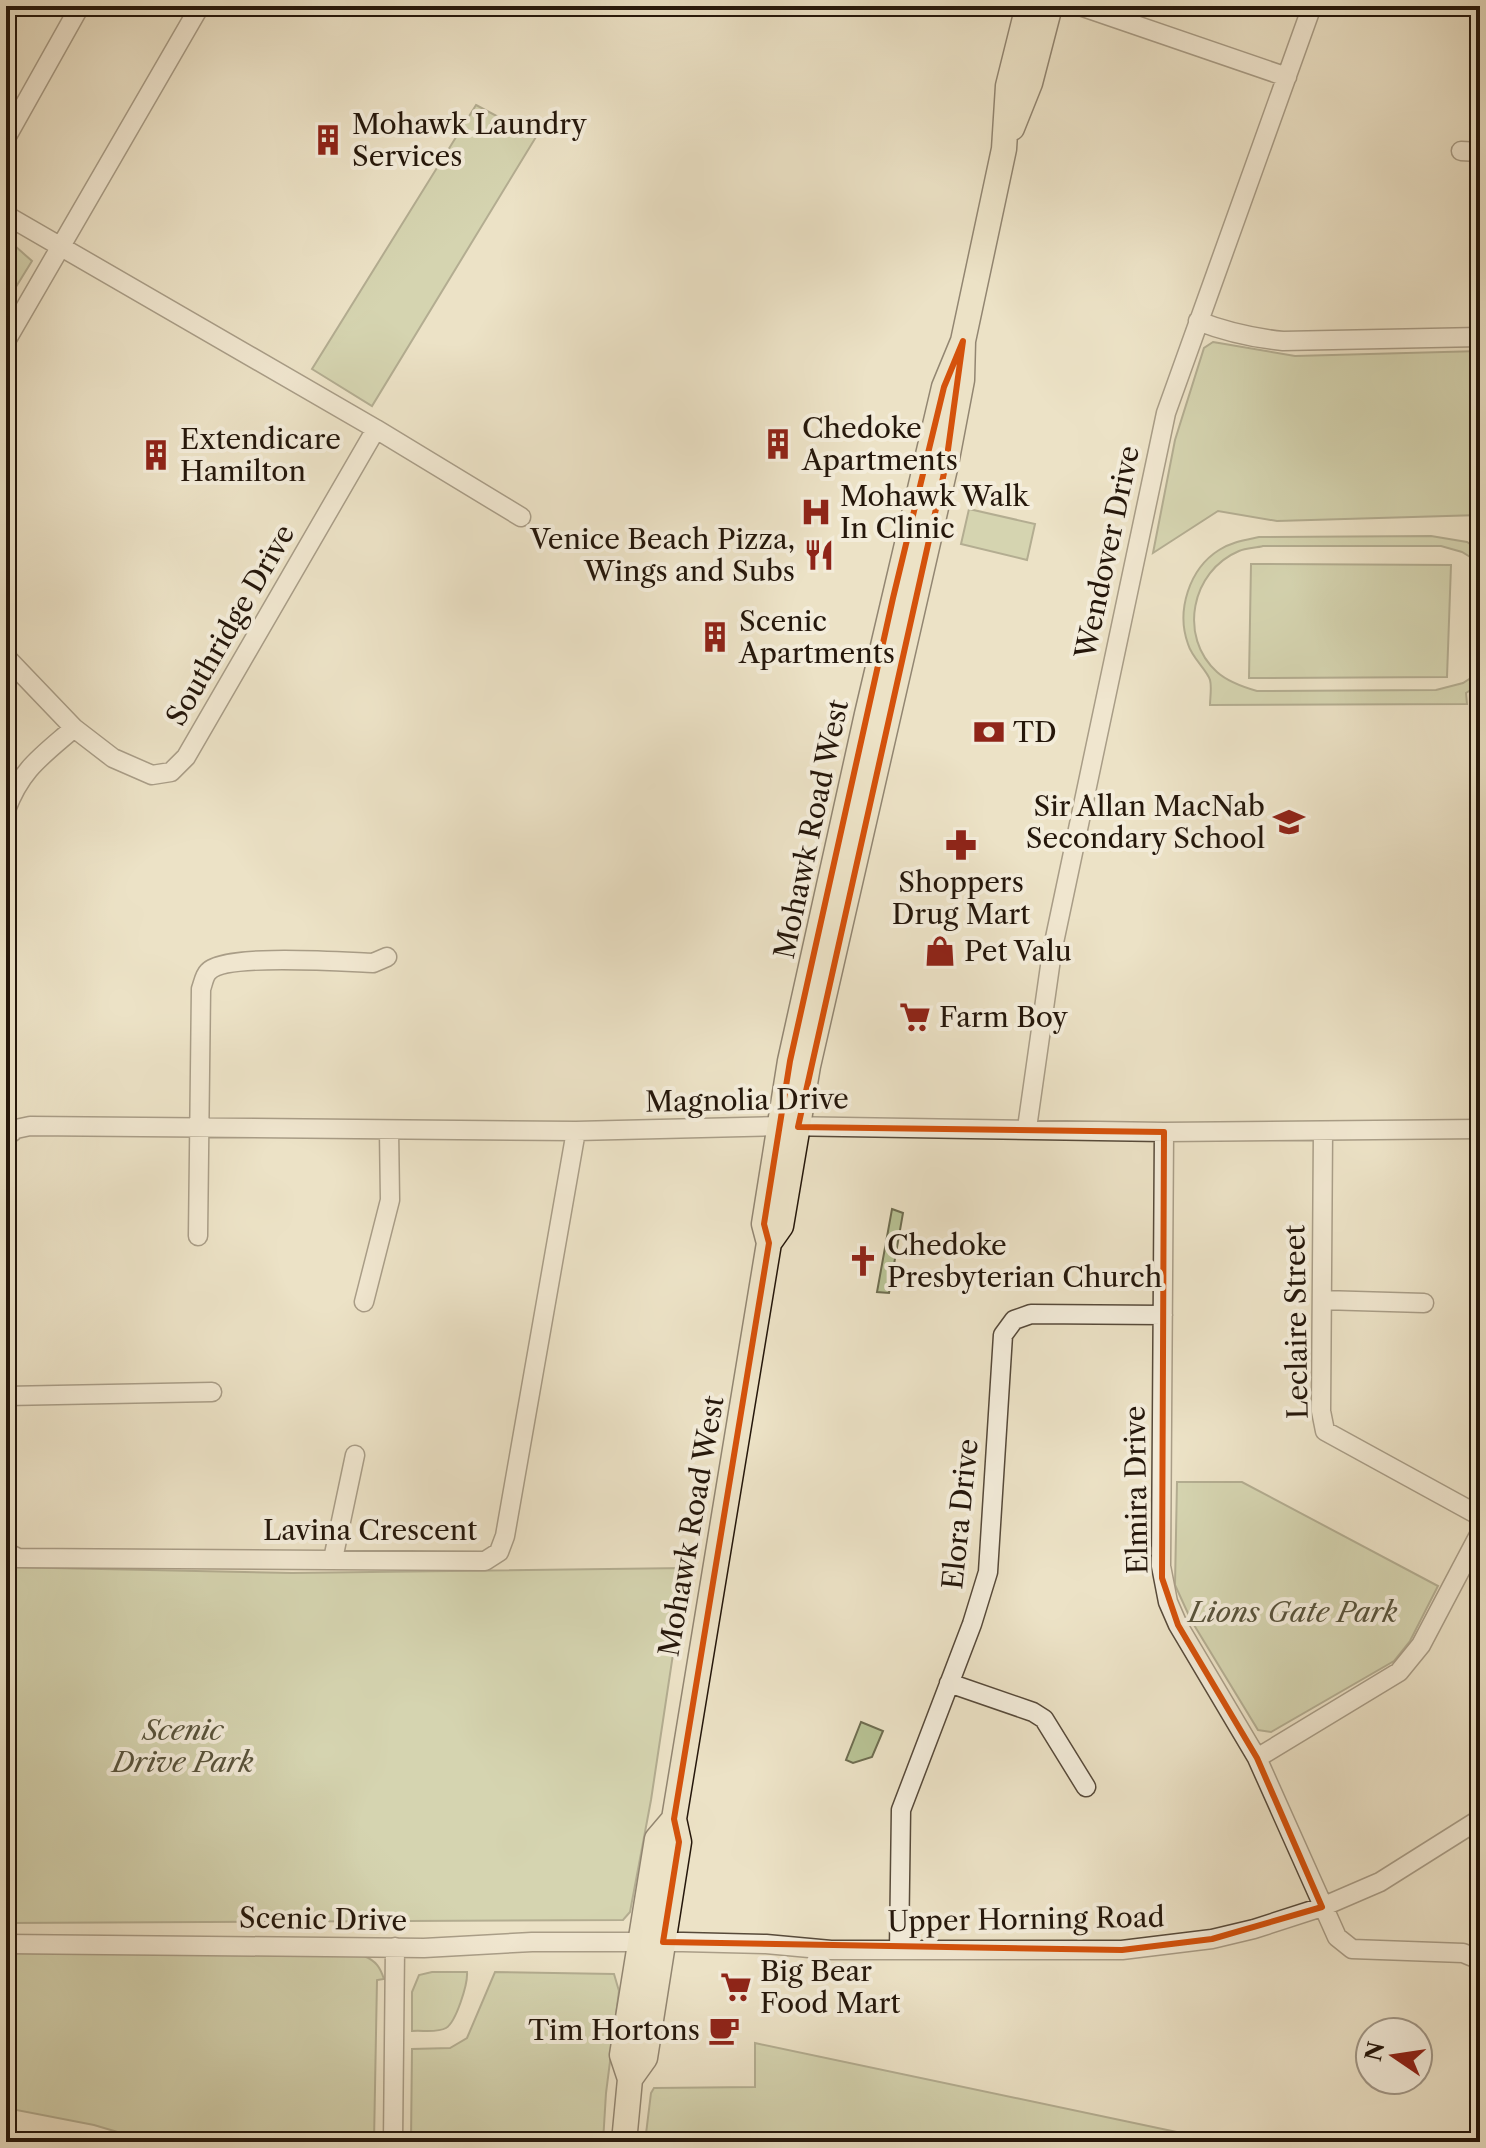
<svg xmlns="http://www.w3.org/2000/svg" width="1486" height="2148" viewBox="0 0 1486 2148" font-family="'Libre Caslon Text',serif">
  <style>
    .green { fill: #b8c395; stroke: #6e6d50; stroke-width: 2 }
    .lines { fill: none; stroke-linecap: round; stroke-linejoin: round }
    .minor-casing { stroke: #574a3a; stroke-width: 21 }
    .major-casing { stroke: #25170b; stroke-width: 27 }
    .minor { stroke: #f3ecda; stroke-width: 18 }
    .major { stroke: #ece2c6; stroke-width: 24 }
    .marked { fill: none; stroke: #d4520c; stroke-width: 6; stroke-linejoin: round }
    .labels { text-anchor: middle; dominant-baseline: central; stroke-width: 8; stroke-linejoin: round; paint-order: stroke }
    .poi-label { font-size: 28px; fill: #25170b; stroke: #f3ecda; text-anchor: start }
    .street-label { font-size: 28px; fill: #25170b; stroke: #f3ecda }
    .park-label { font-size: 28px; font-style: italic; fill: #58533b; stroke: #f3ecda }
  </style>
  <rect width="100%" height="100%" fill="#ece2c6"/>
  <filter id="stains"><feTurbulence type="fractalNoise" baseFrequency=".0025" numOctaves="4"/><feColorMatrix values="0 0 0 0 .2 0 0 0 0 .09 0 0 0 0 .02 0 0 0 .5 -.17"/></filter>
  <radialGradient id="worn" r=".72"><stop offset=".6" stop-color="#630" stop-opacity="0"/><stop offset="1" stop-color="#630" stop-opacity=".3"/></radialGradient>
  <path class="green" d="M 476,105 L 536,137 L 372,406 L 312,369 Z
    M 6,238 L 32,261 L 6,303 Z
    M 1213,342 L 1295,356 L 1480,351 L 1480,515 L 1277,521 L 1218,511 L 1153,553 L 1175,440 L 1204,348 Z
    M 969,509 L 1035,524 L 1027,560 L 961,544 Z
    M 1431,536 L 1467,542 L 1480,551 L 1480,563 L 1462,552 L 1441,546 L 1263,546 C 1256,548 1246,548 1239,551 C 1191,571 1178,637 1217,672 C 1228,682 1243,687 1257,691 L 1436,690 L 1463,683 L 1480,672 L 1480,684 L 1466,693 L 1467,704 L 1210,705 C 1210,698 1212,687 1210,680 C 1207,670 1192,658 1188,644 C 1176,611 1189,569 1219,550 C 1231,542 1245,540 1259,537 Z
    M 1251,564 L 1451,565 L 1447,677 L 1249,678 Z
    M 892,1209 L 903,1213 L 889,1293 L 877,1292 Z
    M 1177,1482 L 1242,1482 L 1438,1586 L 1410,1641 L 1394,1661 L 1271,1732 L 1258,1730 L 1191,1620 L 1175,1585 Z
    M 6,1567 L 292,1573 L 686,1568 L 651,1800 L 630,1912 L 623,1920 L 6,1923 Z
    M 861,1722 L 883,1731 L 872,1757 L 853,1763 L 846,1760 Z
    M 6,1952 L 364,1956 C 376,1961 380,1967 384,1979 L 377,1980 L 374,2142 L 151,2142 L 94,2125 L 6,2108 Z
    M 432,1972 L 467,1972 C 468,1984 456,2022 446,2028 C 438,2033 422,2030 412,2031 L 412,1992 L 419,1975 Z
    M 495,1972 L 614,1974 L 619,1991 L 606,2093 L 603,2142 L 411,2142 L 412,2049 L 450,2048 L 467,2038 Z
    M 755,2043 L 1224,2142 L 645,2142 L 651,2093 L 654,2088 L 755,2087 Z"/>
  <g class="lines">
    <defs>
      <path id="minor" d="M 1080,6 L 1287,77
        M 6,138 L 80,6
        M 1461,151 L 1480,152
        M 6,215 L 376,429 L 186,757 L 171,772 L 152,775 L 113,758 L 74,728 L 6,657
        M 1198,321 C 1226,332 1253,338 1283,341 L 1480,337
        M 6,341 L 200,6
        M 376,429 L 521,517
        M 6,810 C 21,769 42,756 74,728
        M 6,845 L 6,933
        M 1027,1128 L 1052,952 L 1166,413 L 1312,6
        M 1323,1131 L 1321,1411 L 1325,1431 L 1480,1516
        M 1164,1132 L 1161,1566 L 1168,1602 L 1178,1625 L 1257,1758 L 1337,1937 L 1352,1949 L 1463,1953 L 1480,1960
        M 6,1137 L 16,1129 L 30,1126 L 576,1131 L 780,1126 L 1164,1132 L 1480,1129
        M 198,1236 L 201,989 C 203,984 204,976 208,972 C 224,953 345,962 373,963 L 387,957
        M 1322,1300 L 1424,1303
        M 364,1302 L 390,1200 L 389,1130
        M 6,1396 L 212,1392
        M 6,1552 L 18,1558 L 485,1561 L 499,1552 L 505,1536 L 576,1131
        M 333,1559 L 355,1455
        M 949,1683 L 1033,1712 L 1044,1719 L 1086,1787
        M 1257,1758 L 1399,1672 L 1421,1645 L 1480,1533
        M 6,1944 L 424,1948 L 532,1942 L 683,1942 L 766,1944 L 831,1950 L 1122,1950 L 1212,1939 L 1254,1929 L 1322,1907 L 1380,1882 L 1480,1819
        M 899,1950 L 901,1810 L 972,1624 L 988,1572 L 1003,1335 L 1014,1320 L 1031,1314 L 1163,1315
        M 393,2142 L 395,1947"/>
      <path id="major" d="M 1012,128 L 1030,83 L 1050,6
        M 769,1243 L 781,1226 L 808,1066 L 946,464 L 962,380 L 963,341 L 1004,149 L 1008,86 L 1028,6
        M 630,2079 L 645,2058 L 679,1842 L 674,1819 L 769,1243 L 764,1224 L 790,1061 L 867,714 L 944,387 L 963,341
        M 624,2142 L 630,2079 L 622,2055 L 657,1839 L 674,1819"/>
    </defs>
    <use href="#minor" class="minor-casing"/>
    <use href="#major" class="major-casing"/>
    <use href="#minor" class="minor"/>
    <use href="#major" class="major"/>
  </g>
  <path d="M0 0H1486V2148H0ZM 963,341 L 946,464 L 798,1127 L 1164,1132 L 1162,1578 L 1178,1625 L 1257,1758 L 1322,1907 L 1212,1939 L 1122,1950 L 663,1942 L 679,1842 L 674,1819 L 769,1243 L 764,1224 L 790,1061 L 893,598 L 944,387 Z" fill="#ece2c6" fill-opacity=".55" fill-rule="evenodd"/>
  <path class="marked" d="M 963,341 L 946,464 L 798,1127 L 1164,1132 L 1162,1578 L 1178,1625 L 1257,1758 L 1322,1907 L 1212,1939 L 1122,1950 L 663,1942 L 679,1842 L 674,1819 L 769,1243 L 764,1224 L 790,1061 L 893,598 L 944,387 Z"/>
  <defs>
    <symbol id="building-bare" viewBox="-9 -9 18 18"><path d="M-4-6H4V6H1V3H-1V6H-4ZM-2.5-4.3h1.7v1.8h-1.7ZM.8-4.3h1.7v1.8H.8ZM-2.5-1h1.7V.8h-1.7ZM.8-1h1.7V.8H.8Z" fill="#8f2418" stroke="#f3ecda" stroke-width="2.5" paint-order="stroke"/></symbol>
    <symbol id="hospital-bare" viewBox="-9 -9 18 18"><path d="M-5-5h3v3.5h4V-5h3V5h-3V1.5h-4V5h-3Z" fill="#8f2418" stroke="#f3ecda" stroke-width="2.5" paint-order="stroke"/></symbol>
    <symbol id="restaurant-bare" viewBox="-9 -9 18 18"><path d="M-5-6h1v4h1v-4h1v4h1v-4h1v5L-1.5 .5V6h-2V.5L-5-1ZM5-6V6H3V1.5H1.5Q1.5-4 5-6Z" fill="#8f2418" stroke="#f3ecda" stroke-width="2.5" paint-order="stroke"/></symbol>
    <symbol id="bank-bare" viewBox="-9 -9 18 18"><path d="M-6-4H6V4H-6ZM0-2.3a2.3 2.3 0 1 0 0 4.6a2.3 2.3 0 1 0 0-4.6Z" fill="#8f2418" stroke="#f3ecda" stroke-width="2.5" paint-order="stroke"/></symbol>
    <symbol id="school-bare" viewBox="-9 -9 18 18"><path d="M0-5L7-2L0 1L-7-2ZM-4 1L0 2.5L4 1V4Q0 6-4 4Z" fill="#8f2418" stroke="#f3ecda" stroke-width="2.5" paint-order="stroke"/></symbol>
    <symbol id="pharmacy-bare" viewBox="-9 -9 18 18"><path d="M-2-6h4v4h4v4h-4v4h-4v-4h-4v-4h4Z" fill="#8f2418" stroke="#f3ecda" stroke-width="2.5" paint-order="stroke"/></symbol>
    <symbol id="shop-bare" viewBox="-9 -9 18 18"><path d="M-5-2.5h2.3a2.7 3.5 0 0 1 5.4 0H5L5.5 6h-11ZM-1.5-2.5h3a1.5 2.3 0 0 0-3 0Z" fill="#8f2418" stroke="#f3ecda" stroke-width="2.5" paint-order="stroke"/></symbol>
    <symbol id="supermarket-bare" viewBox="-9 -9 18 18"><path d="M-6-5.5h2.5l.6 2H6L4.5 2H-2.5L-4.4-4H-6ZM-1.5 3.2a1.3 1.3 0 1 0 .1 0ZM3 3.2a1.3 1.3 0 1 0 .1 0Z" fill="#8f2418" stroke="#f3ecda" stroke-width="2.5" paint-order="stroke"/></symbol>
    <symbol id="church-bare" viewBox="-9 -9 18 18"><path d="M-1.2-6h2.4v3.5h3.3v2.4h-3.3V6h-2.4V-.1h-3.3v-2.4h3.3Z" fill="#8f2418" stroke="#f3ecda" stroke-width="2.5" paint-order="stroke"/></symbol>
    <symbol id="cafe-bare" viewBox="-9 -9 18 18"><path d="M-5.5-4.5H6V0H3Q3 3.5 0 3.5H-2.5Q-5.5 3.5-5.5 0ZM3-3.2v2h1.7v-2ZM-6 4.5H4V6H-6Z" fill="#8f2418" stroke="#f3ecda" stroke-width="2.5" paint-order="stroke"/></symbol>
  </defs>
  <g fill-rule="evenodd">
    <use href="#building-bare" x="306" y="118" width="44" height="44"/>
    <use href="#building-bare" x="756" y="422" width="44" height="44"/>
    <use href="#building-bare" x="134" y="433" width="44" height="44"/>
    <use href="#hospital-bare" x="794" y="490" width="44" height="44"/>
    <use href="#restaurant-bare" x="797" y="533" width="44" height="44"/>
    <use href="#building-bare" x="693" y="615" width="44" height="44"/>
    <use href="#bank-bare" x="967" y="710" width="44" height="44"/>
    <use href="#school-bare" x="1267" y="800" width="44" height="44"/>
    <use href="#pharmacy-bare" x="939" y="823" width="44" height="44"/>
    <use href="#shop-bare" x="918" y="929" width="44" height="44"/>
    <use href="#supermarket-bare" x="893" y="995" width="44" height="44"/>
    <use href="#church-bare" x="841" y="1239" width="44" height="44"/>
    <use href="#supermarket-bare" x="714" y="1965" width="44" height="44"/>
    <use href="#cafe-bare" x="702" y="2008" width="44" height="44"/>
  </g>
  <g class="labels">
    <g class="poi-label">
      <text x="352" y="124">Mohawk Laundry<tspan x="352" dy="32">Services</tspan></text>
      <text x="802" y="428">Chedoke<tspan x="802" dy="32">Apartments</tspan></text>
      <text x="180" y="439">Extendicare<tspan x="180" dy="32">Hamilton</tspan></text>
      <text x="840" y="496">Mohawk Walk<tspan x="840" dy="32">In Clinic</tspan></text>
      <text x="795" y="539" text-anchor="end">Venice Beach Pizza,<tspan x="795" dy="32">Wings and Subs</tspan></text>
      <text x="739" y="621">Scenic<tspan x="739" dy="32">Apartments</tspan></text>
      <text x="1013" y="732">TD</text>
      <text x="1265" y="806" text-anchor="end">Sir Allan MacNab<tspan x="1265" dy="32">Secondary School</tspan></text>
      <text x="961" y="882" text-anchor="middle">Shoppers<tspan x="961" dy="32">Drug Mart</tspan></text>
      <text x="964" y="951">Pet Valu</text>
      <text x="939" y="1017">Farm Boy</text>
      <text x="887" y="1245">Chedoke<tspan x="887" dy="32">Presbyterian Church</tspan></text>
      <text x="760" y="1971">Big Bear<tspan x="760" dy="32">Food Mart</tspan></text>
      <text x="700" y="2030" text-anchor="end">Tim Hortons</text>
    </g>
    <g class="street-label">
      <text transform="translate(1107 552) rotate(-78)">Wendover Drive</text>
      <text transform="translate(230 625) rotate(-60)">Southridge Drive</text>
      <text transform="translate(811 829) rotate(-78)">Mohawk Road West</text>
      <text transform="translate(747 1100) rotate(-1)">Magnolia Drive</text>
      <text transform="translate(1296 1322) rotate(-91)">Leclaire Street</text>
      <text transform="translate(1136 1490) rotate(-91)">Elmira Drive</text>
      <text transform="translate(960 1514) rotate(-84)">Elora Drive</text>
      <text transform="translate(691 1526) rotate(-80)">Mohawk Road West</text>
      <text x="370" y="1530">Lavina Crescent</text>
      <text transform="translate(323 1919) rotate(1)">Scenic Drive</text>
      <text transform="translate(1026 1919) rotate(-1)">Upper Horning Road</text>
    </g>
    <g class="park-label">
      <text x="1293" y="1612">Lions Gate Park</text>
      <text x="183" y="1730">Scenic<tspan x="183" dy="32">Drive Park</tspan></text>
    </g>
  </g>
  <rect width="1486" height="2148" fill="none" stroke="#ece2c6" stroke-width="32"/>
  <rect x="8" y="8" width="1470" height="2132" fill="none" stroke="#25170b" stroke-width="4"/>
  <rect x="16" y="16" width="1454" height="2116" fill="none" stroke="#25170b" stroke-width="2"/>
  <g transform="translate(1394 2056) rotate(283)"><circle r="38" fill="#f3ecda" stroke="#a19787" stroke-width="2"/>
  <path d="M0-6L14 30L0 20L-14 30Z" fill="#8f2418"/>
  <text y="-12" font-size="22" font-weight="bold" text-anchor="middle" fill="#25170b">N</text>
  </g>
  <rect width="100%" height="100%" filter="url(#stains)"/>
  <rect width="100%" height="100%" fill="url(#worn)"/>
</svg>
